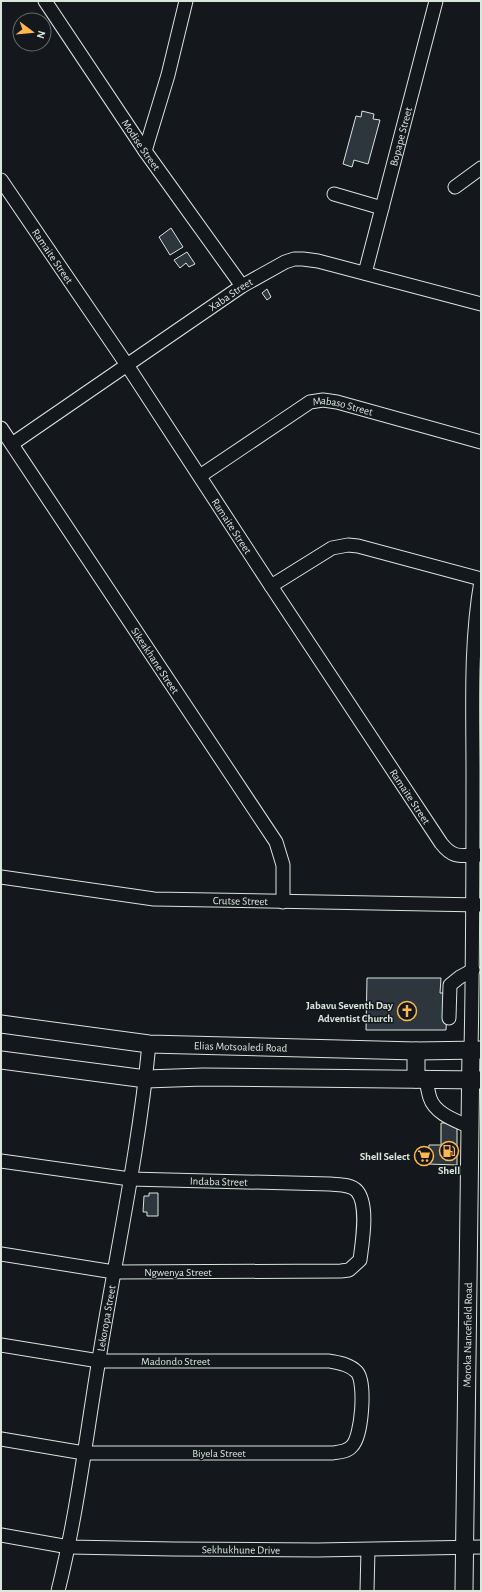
<svg xmlns="http://www.w3.org/2000/svg" width="482" height="1592" viewBox="0 0 482 1592" font-family="'Alegreya Sans',sans-serif">
  <style>
    .building { fill: #2c363c; stroke: #d8e6dc }
    .lines { fill: none; stroke-linecap: round; stroke-linejoin: round }
    .minor-casing { stroke: #d8e6dc; stroke-width: 15 }
    .major-casing { stroke: #d8e6dc; stroke-width: 19 }
    .minor { stroke: #14181c; stroke-width: 13 }
    .major { stroke: #14181c; stroke-width: 17 }
    .labels { text-anchor: middle; dominant-baseline: central; stroke-width: 3; stroke-linejoin: round; paint-order: stroke }
    .street-label { font-size: 11px; fill: #d8e6dc; stroke: #14181c }
    .poi-label { font-size: 11px; font-weight: bold; fill: #d8e6dc; stroke: #14181c; text-anchor: end }
  </style>
  <rect width="100%" height="100%" fill="#14181c"/>
  <path class="building" d="M 362,111 L 374,114 L 373,119 L 380,120 L 368,164 L 354,160 L 352,167 L 343,164 L 356,116 L 361,117 Z
    M 171,228 L 183,247 L 170,255 L 159,237 Z
    M 187,252 L 195,264 L 189,267 L 186,263 L 180,268 L 174,260 Z
    M 267,289 L 271,297 L 267,300 L 262,293 Z
    M 367,978 L 441,978 L 440,993 L 448,993 L 446,1030 L 366,1030 Z
    M 441,1123 L 457,1123 L 457,1165 L 428,1164 L 429,1145 L 441,1145 Z
    M 149,1193 L 158,1193 L 158,1216 L 147,1216 L 147,1212 L 143,1212 L 144,1196 L 149,1196 Z"/>
  <g class="lines">
    <defs>
      <g id="minor">
        <path id="s1" d="M 45,1 L 145,151 L 242,286"/>
        <path d="M 145,151 L 168,75 L 186,1"/>
        <path id="s2" d="M 1,180 L 127,365 L 271,586 L 441,843 C 454,860 462,855 481,855"/>
        <path d="M 455,187 L 481,168"/>
        <path d="M 334,194 L 382,208"/>
        <path id="s3" d="M 365,273 L 436,1"/>
        <path id="s4" d="M 1,428 L 276,842 L 283,865 L 283,902"/>
        <path id="s5" d="M 12,444 L 242,286 L 285,262 L 294,259 L 303,259 L 318,261 L 481,304"/>
        <path id="s6" d="M 200,476 L 310,402 L 323,400 L 337,402 L 481,442"/>
        <path d="M 271,586 L 332,548 L 348,545 L 358,546 L 481,579"/>
        <path id="s7" d="M 1,877 L 154,899 L 481,905"/>
        <path d="M 449,1018 L 450,985 L 460,977 L 473,970"/>
        <path d="M 471,1050 C 473,957 473,864 473,772 C 473,708 470,644 481,581"/>
        <path d="M 426,1079 C 427,1085 428,1092 430,1098 C 435,1114 457,1121 470,1127"/>
        <path id="s8" d="M 1,1161 L 130,1179 L 330,1184 C 339,1185 351,1184 357,1191 C 369,1205 362,1244 360,1260 L 349,1270 L 341,1271 L 114,1272 L 1,1254"/>
        <path id="s9" d="M 1,1345 L 99,1361 L 329,1361 C 339,1363 349,1364 357,1372 C 366,1383 362,1436 352,1446 C 347,1452 339,1452 332,1453 L 84,1453 L 1,1439"/>
        <path id="s10" d="M 1,1535 L 69,1547 L 173,1549 L 317,1550 L 481,1547"/>
        <path id="s11" d="M 58,1591 C 77,1515 86,1437 99,1359 C 116,1254 139,1150 149,1044"/>
        <path d="M 367,1591 L 368,1550"/>
      </g>
      <g id="major">
        <path id="s12" d="M 1,1024 L 149,1044 L 416,1051 L 481,1050"/>
        <path d="M 416,1051 L 416,1079"/>
        <path d="M 1,1060 L 146,1079 L 203,1077 L 481,1080"/>
        <path id="s13" d="M 464,1591 L 471,1050"/>
      </g>
    </defs>
    <use href="#minor" class="minor-casing"/>
    <use href="#major" class="major-casing"/>
    <use href="#minor" class="minor"/>
    <use href="#major" class="major"/>
  </g>
  <defs>
    <symbol id="church-ring" viewBox="-11 -11 22 22"><circle r="9.5" fill="#14181c" stroke="#ffb74d" stroke-width="1.5"/><path d="M-1.2-6h2.4v3.5h3.3v2.4h-3.3V6h-2.4V-.1h-3.3v-2.4h3.3Z" fill="#ffb74d"/></symbol>
    <symbol id="fuel-ring" viewBox="-11 -11 22 22"><circle r="9.5" fill="#14181c" stroke="#ffb74d" stroke-width="1.5"/><path d="M-5.5-6h7V0h2V4h1.3V-2.5L3-4.5l.8-.8L6-3V5H2.5V1h-1V6h-7ZM-4.2-4.7v3.2H.2V-4.7Z" fill="#ffb74d"/></symbol>
    <symbol id="supermarket-ring" viewBox="-11 -11 22 22"><circle r="9.5" fill="#14181c" stroke="#ffb74d" stroke-width="1.5"/><path d="M-6-5.5h2.5l.6 2H6L4.5 2H-2.5L-4.4-4H-6ZM-1.5 3.2a1.3 1.3 0 1 0 .1 0ZM3 3.2a1.3 1.3 0 1 0 .1 0Z" fill="#ffb74d"/></symbol>
  </defs>
  <g fill-rule="evenodd">
    <use href="#church-ring" x="396" y="1000" width="22" height="22"/>
    <use href="#fuel-ring" x="438" y="1140" width="22" height="22"/>
    <use href="#supermarket-ring" x="413" y="1145" width="22" height="22"/>
  </g>
  <g class="labels">
    <g class="street-label">
      <text stroke="none"><textPath href="#s3" startOffset="141">Bopape Street</textPath></text>
      <text stroke="none"><textPath href="#s1" startOffset="173">Modise Street</textPath></text>
      <text stroke="none"><textPath href="#s2" startOffset="92">Ramaite Street</textPath></text>
      <text stroke="none"><textPath href="#s5" startOffset="265">Xaba Street</textPath></text>
      <text stroke="none"><textPath href="#s6" startOffset="166">Mabaso Street</textPath></text>
      <text stroke="none"><textPath href="#s2" startOffset="416">Ramaite Street</textPath></text>
      <text stroke="none"><textPath href="#s4" startOffset="279">Sikeakhane Street</textPath></text>
      <text stroke="none"><textPath href="#s2" startOffset="740">Ramaite Street</textPath></text>
      <text stroke="none"><textPath href="#s7" startOffset="241">Crutse Street</textPath></text>
      <text stroke="none"><textPath href="#s12" startOffset="241">Elias Motsoaledi Road</textPath></text>
      <text stroke="none"><textPath href="#s8" startOffset="219">Indaba Street</textPath></text>
      <text x="178" y="1272">Ngwenya Street</text>
      <text stroke="none"><textPath href="#s11" startOffset="277">Lekoropa Street</textPath></text>
      <text stroke="none"><textPath href="#s13" startOffset="256">Moroka Nancefield Road</textPath></text>
      <text stroke="none"><textPath href="#s9" startOffset="176">Madondo Street</textPath></text>
      <text x="219" y="1453">Biyela Street</text>
      <text stroke="none"><textPath href="#s10" startOffset="241">Sekhukhune Drive</textPath></text>
    </g>
    <g class="poi-label">
      <text x="393" y="1005">Jabavu Seventh Day<tspan x="393" dy="13">Adventist Church</tspan></text>
      <text x="410" y="1156">Shell Select</text>
      <text x="449" y="1170" text-anchor="middle">Shell</text>
    </g>
  </g>
  <rect width="482" height="1592" fill="none" stroke="#d8e6dc" stroke-width="4"/>
  <g transform="translate(32 32) rotate(106)"><circle r="19" fill="#14181c" stroke="#626a69"/>
  <path d="M0-3L7 15L0 10L-7 15Z" fill="#ffb74d"/>
  <text y="-6" font-size="11" font-weight="bold" text-anchor="middle" fill="#d8e6dc">N</text>
  </g>
</svg>
